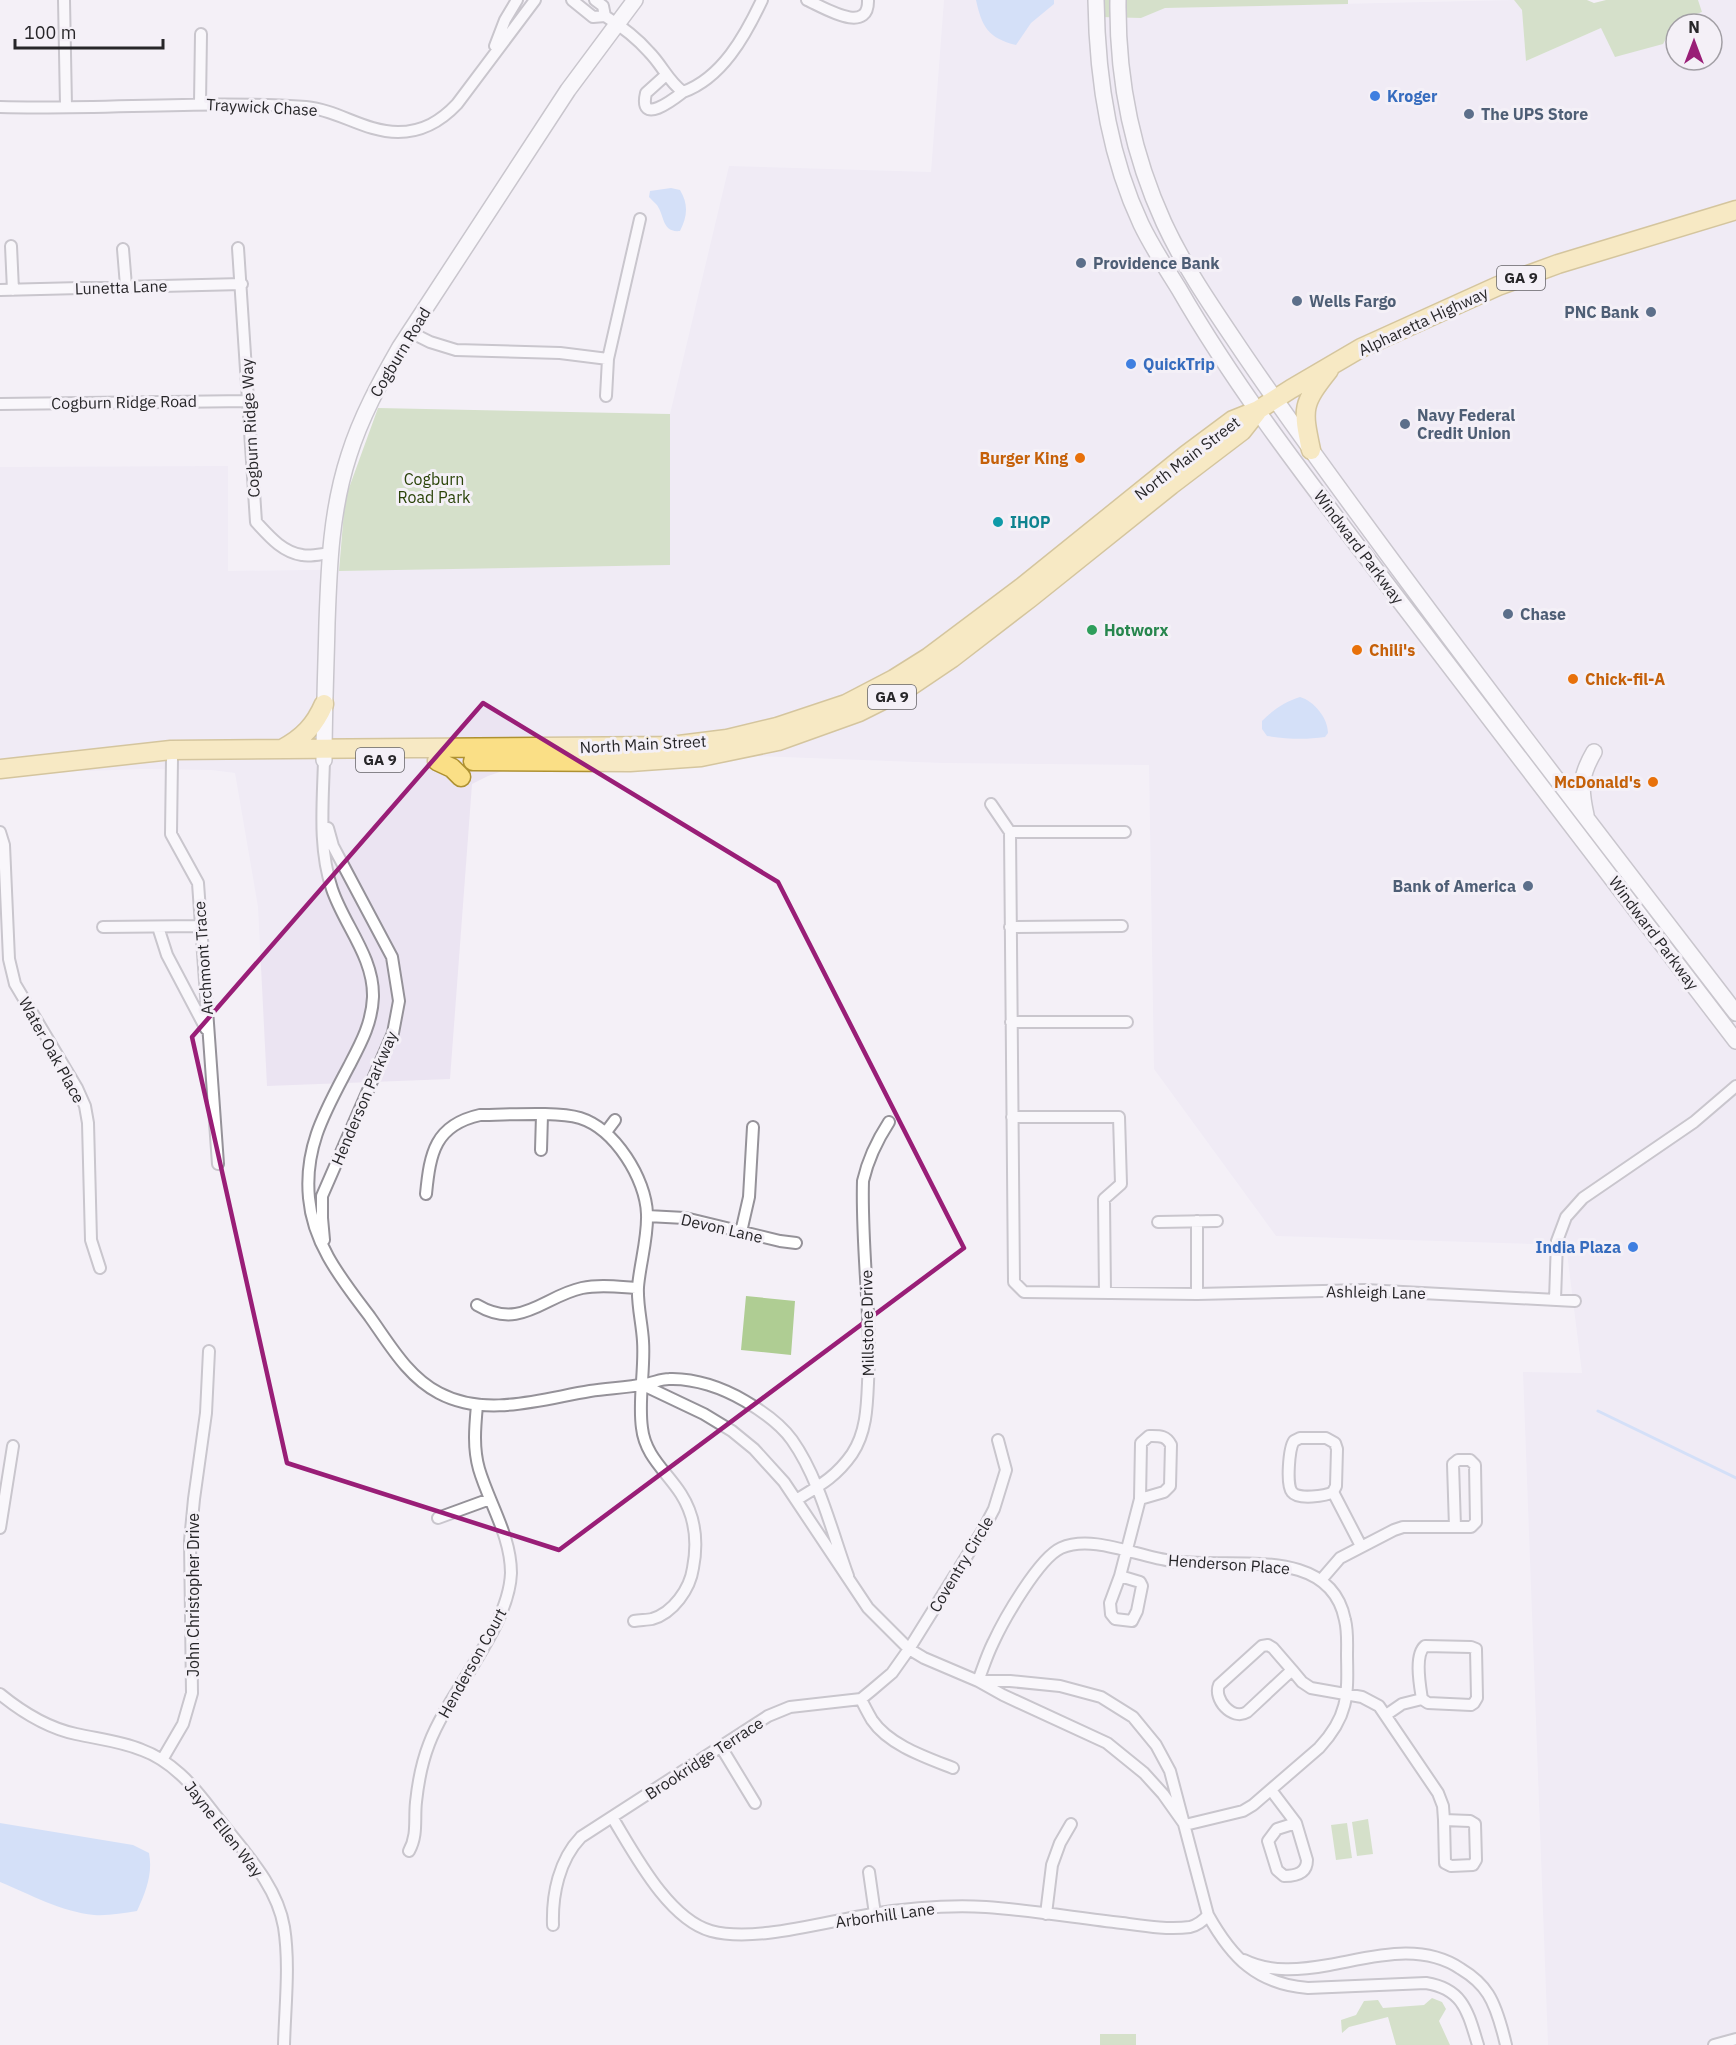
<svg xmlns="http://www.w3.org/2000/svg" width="1736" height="2045" font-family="'IBM Plex Sans',sans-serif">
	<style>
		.built { fill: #ebe4f2; fill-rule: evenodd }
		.green { fill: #afcd93 }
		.water { fill: #aeccf8 }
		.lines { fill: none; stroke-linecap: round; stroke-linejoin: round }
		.stream { stroke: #aeccf8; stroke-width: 3 }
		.street-casing { stroke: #959299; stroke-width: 14 }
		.secondary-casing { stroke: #959299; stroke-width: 18 }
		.primary-casing { stroke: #ae9131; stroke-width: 21 }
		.street { stroke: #fff; stroke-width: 10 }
		.secondary { stroke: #fff; stroke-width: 15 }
		.primary { stroke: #fadf86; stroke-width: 18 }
		.marked { fill: none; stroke: #991e77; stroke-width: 4.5; stroke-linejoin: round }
		.shop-dot { fill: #3f7fe0; stroke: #f4f0f7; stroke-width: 2 }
		.service-dot { fill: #5c6f8a; stroke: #f4f0f7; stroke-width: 2 }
		.food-dot { fill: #e8710a; stroke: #f4f0f7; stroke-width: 2 }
		.culture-dot { fill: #0f9aa8; stroke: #f4f0f7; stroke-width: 2 }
		.leisure-dot { fill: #2e9e5b; stroke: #f4f0f7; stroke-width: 2 }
		.labels { text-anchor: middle; stroke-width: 6; stroke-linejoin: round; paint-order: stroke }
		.shield { fill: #f4f0f7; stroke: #646367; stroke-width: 1.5 }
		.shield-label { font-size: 15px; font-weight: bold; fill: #272629 }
		.shop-label { font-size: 16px; font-weight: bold; fill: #366cbe; stroke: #f4f0f7; text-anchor: start }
		.street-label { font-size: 16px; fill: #272629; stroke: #f4f0f7 }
		.service-label { font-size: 16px; font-weight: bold; fill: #4e5e75; stroke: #f4f0f7; text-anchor: start }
		.food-label { font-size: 16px; font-weight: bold; fill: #c56008; stroke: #f4f0f7; text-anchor: end }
		.park-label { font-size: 16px; fill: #2b4409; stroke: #f4f0f7 }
		.culture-label { font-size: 16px; font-weight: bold; fill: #0d838f; stroke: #f4f0f7; text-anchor: start }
		.leisure-label { font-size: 16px; font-weight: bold; fill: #27864d; stroke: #f4f0f7; text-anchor: start }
	</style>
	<rect width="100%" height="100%" fill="#f4f0f7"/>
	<!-- built -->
	<path class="built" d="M944 0H1100V17L1141 18 1164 8 1514 0 1522 10 1526 61 1601 28 1675 22 1702 12 1698 0H1736V2045H1548L1523 1372 1582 1373 1566 1245 1276 1236 1154 1069 1149 765 943 763 671 753 544 757 488 776 472 784 450 1079 267 1086 258 907 235 773 211 770 143 769 87 771 52 768 0 779V467L228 466V571L670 565V414L729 166 931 172ZM1676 24H1712V60H1676Z"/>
	<!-- green -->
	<path class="green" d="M1100 0H1348V4L1165 8 1141 18 1099 17Z
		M1514 0H1587L1594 3 1606 0H1698L1702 12 1675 22 1663 44 1615 57 1601 28 1526 61 1522 10Z
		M378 408 670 414V565L339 571 345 499Z
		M1398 587 1417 604 1461 665 1446 652Z
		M746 1296 795 1301 791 1355 741 1350Z
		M1368 1819 1373 1854 1357 1856 1352 1822Z
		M1347 1823 1352 1858 1336 1860 1331 1825Z
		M1432 1998 1442 2002 1446 2009 1439 2021 1450 2045H1396L1388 2017 1349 2027 1342 2033 1341 2020 1356 2015 1364 2001 1378 2000 1383 2008 1424 2005Z
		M1100 2034H1136V2045H1100Z"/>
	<!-- water -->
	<path class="water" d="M976 0H1054V4L1031 23 1016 45C988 38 982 27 976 0Z
		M671 188 680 190C689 205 687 217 680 231 661 233 665 214 656 204 653 201 651 199 649 197L650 191Z
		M1300 697C1314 701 1328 718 1328 733L1325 737C1305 740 1287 739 1267 736L1262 729V721C1273 710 1284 702 1300 697Z
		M0 1823 133 1845 149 1853C153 1873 146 1892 137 1911 123 1913 108 1916 94 1915 62 1912 29 1894 0 1882Z"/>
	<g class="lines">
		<!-- stream -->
		<path class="stream" d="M1598 1411 1736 1478"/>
		<!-- street casing -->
		<g class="street-casing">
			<path id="street" d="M64 0 66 106
				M572 0 593 17 605 16
				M595 0 603 6 605 16C621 26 636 37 649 52 662 65 668 81 683 92 722 78 745 36 762 0
				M807 0C823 7 869 36 868 0
				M495 46 505 20 517 0
				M666 75 646 93C638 127 674 99 683 92
				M200 103 201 34
				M0 107C102 110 204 100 306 107 338 110 365 132 398 132 423 132 441 121 457 104L535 0
				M11 246 13 290
				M238 248 256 522C269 536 282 552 302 555 310 557 321 554 330 553
				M123 249 126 286
				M0 290 242 284
				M410 332 430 342 456 350 560 353 608 359 640 219
				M606 396 608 359
				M0 404 249 401
				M172 759 171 834 198 883 218 1164
				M324 760C323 802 318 848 332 889 344 925 374 957 373 997 372 1023 361 1043 349 1066 326 1110 304 1146 309 1198 313 1245 343 1281 370 1317 390 1345 408 1377 439 1393 486 1418 541 1399 590 1391 608 1388 627 1388 645 1384 653 1383 661 1379 669 1379 695 1378 723 1388 745 1401 762 1411 780 1423 792 1440 819 1478 832 1532 848 1576
				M991 804 1010 832 1014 1282 1024 1292 1197 1294 1365 1290 1575 1301
				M0 832 4 845 9 959 15 984 77 1088 85 1106 88 1123 91 1240 100 1268
				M1010 832H1125
				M103 927 201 926
				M158 927 167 955 206 1029
				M1010 927 1122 926
				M1011 1022H1127
				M1012 1117H1119L1121 1184 1104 1199 1105 1293
				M606 1132 615 1120
				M541 1150 542 1115
				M426 1194C430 1153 435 1125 480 1115 507 1115 557 1111 580 1118 615 1129 646 1179 647 1214 648 1238 640 1263 638 1287 637 1305 642 1323 643 1341 645 1370 638 1400 642 1428 645 1456 667 1472 681 1494 695 1516 698 1542 693 1568 690 1589 673 1613 652 1619 647 1620 640 1620 634 1621
				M647 1216 685 1218 780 1241 796 1243
				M1158 1222 1217 1221
				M741 1232 749 1197 753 1127
				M324 1240 322 1218V1196L393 1033 399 1001 392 957 333 846 328 828
				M1197 1294V1221
				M1555 1300 1557 1241 1566 1217 1583 1198 1694 1122 1736 1086
				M477 1305C521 1331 544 1296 582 1288 600 1284 620 1287 638 1288
				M643 1385 704 1414 732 1431 754 1449 784 1482 868 1608 909 1649 924 1658 978 1681 1003 1695 1107 1743 1144 1773 1163 1794 1185 1825
				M1149 1436C1159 1436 1166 1435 1171 1445L1170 1486 1164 1492 1140 1499 1141 1443Z
				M1300 1438H1326L1335 1443 1337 1449 1336 1486 1333 1492C1326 1496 1298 1500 1292 1492 1286 1485 1289 1448 1294 1441Z
				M1458 1460H1470L1475 1465 1476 1522 1471 1527H1455L1453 1464Z
				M1333 1492 1361 1546
				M796 1500C819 1486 836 1477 852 1454 866 1433 867 1408 868 1383 872 1316 861 1249 863 1181 868 1159 876 1142 889 1122
				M438 1518 490 1499
				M0 1528 13 1446
				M1120 1576 1140 1582 1142 1586 1137 1611 1132 1621 1115 1619 1111 1614 1110 1603 1120 1576 1140 1499
				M1321 1580 1340 1558 1394 1530 1403 1527H1455
				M1268 1645 1273 1648 1292 1670 1247 1712C1232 1721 1213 1699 1219 1685L1262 1646Z
				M1425 1646 1471 1647 1476 1649 1477 1698 1474 1703 1471 1705 1428 1703 1422 1699C1420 1686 1414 1655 1425 1646Z
				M1292 1670 1302 1682 1311 1688 1362 1697 1379 1706 1438 1793 1443 1806 1444 1820
				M978 1681C983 1668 987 1655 993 1643 1004 1619 1039 1558 1061 1548 1093 1534 1138 1557 1172 1561 1227 1570 1330 1543 1345 1620 1348 1632 1347 1644 1347 1656 1348 1696 1348 1717 1319 1748L1253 1805 1243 1811 1185 1825
				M981 1681H1010L1060 1686 1101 1697 1133 1717 1156 1745 1170 1771 1208 1915C1232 1958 1257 1984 1308 1988L1426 1983C1464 1989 1468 2013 1478 2045
				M0 1694C22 1712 48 1728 76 1734 98 1739 120 1741 142 1750 156 1755 169 1764 180 1774 196 1788 208 1806 221 1822 246 1854 277 1886 284 1927 290 1965 285 2006 284 2045
				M861 1699C864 1706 868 1713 872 1720 889 1745 925 1757 953 1768
				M1386 1715 1402 1704 1422 1699
				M721 1747 755 1803
				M162 1760 183 1724 192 1693 190 1541 194 1499 206 1413 209 1351
				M1271 1790 1296 1823
				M612 1817C634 1853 668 1919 711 1931 755 1943 827 1921 873 1914 910 1908 949 1905 986 1907 1031 1910 1077 1918 1122 1923 1144 1926 1168 1930 1190 1927 1198 1925 1203 1921 1208 1915
				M1444 1820 1470 1821 1475 1824 1476 1860 1473 1865 1451 1866 1445 1863Z
				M1296 1823 1307 1860C1307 1873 1296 1876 1284 1876L1277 1870 1268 1841 1277 1829Z
				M409 1851C418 1835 414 1819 416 1802 418 1783 422 1762 429 1744 449 1691 509 1628 511 1573 511 1536 489 1503 479 1469 473 1448 475 1427 477 1405
				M869 1872 875 1914
				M1046 1914 1052 1865 1060 1843 1071 1824
				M553 1925C552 1894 559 1860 581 1837L768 1716 790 1707 861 1699 872 1690 892 1673 909 1649 983 1530 994 1509 1006 1470 998 1440
				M1244 1960C1270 1973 1301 1970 1329 1965 1373 1957 1421 1942 1461 1969 1471 1975 1481 1983 1488 1994 1497 2008 1502 2028 1506 2045
				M1714 2045 1736 2039"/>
		</g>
		<!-- secondary casing -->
		<g class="secondary-casing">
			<path id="secondary" d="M1096 0C1097 77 1108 154 1141 224 1152 247 1166 268 1179 289 1236 388 1307 479 1376 570 1496 727 1616 884 1736 1041
				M1118 0C1117 77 1132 153 1164 223 1183 264 1208 301 1233 338 1271 395 1311 450 1352 506 1477 677 1607 845 1736 1013
				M324 760C324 714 326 668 327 623 329 565 331 510 349 455 361 417 380 382 400 347L568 90 635 0
				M1586 815C1580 788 1580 776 1594 752"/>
		</g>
		<!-- primary casing -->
		<g class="primary-casing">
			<path id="primary" d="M1311 450C1302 408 1302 404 1329 370
				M282 749C303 738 315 725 324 704
				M437 761 452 768 461 777
				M473 761 630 762 701 757 778 741 859 712 909 687 952 658 1030 598 1171 485 1242 431 1257 412
				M0 769 171 750 671 746 727 739 777 727 846 704 894 679 929 657 1021 588 1186 455 1233 420 1258 410 1291 389 1361 348 1498 286 1558 264 1736 210"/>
		</g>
		<!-- street -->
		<use href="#street" class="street"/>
		<!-- secondary -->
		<use href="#secondary" class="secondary"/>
		<!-- primary -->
		<use href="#primary" class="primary"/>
	</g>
	<!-- marked area -->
	<path d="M0 0H1736V2045H0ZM483 703 778 882 964 1248 559 1550 287 1463 192 1037Z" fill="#f4f0f7" fill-opacity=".55" fill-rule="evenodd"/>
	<path class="marked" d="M483 703 778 882 964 1248 559 1550 287 1463 192 1037Z"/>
	<!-- markers -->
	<g class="shop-dot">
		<circle cx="1375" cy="96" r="6"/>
		<circle cx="1131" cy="364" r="6"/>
		<circle cx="1633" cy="1247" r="6"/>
	</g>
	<g class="service-dot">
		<circle cx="1469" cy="114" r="6"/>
		<circle cx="1081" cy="263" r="6"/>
		<circle cx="1297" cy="301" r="6"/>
		<circle cx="1651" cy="312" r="6"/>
		<circle cx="1405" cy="424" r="6"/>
		<circle cx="1508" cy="614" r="6"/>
		<circle cx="1528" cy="886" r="6"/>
	</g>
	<g class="food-dot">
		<circle cx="1080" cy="458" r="6"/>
		<circle cx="1357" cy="650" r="6"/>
		<circle cx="1573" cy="679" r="6"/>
		<circle cx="1653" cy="782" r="6"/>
	</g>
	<circle class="culture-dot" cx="998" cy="522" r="6"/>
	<circle class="leisure-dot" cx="1092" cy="630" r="6"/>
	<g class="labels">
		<!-- shield labels -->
		<g class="shield">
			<rect x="1497" y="266" width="48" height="24" rx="4.5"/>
			<rect x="868" y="685" width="48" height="24" rx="4.5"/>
			<rect x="356" y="748" width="48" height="24" rx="4.5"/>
		</g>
		<g class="shield-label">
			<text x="1521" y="283">GA 9</text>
			<text x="892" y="702">GA 9</text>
			<text x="380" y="765">GA 9</text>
		</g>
		<!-- shop labels -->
		<g class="shop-label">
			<text x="1387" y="102">Kroger</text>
			<text x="1143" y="370">QuickTrip</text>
			<text x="1621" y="1253" text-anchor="end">India Plaza</text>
		</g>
		<!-- street labels -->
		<g class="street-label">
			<text transform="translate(262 107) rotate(3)" y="6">Traywick Chase</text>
			<text transform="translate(121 287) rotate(-2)" y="6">Lunetta Lane</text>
			<text transform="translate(1423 321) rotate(-25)" y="6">Alpharetta Highway</text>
			<text transform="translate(400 352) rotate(-59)" y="6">Cogburn Road</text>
			<text transform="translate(124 402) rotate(-1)" y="6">Cogburn Ridge Road</text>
			<text transform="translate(250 428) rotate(-93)" y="6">Cogburn Ridge Way</text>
			<text transform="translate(1187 458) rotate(-37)" y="6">North Main Street</text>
			<text transform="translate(1359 547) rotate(53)" y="6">Windward Parkway</text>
			<text transform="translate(643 744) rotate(-3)" y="6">North Main Street</text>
			<text transform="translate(1654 933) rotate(53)" y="6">Windward Parkway</text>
			<text transform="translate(203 958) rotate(-94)" y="6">Archmont Trace</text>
			<text transform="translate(52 1050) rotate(61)" y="6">Water Oak Place</text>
			<text transform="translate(364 1098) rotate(-67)" y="6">Henderson Parkway</text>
			<text transform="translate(722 1228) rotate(13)" y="6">Devon Lane</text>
			<text transform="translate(1376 1292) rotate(1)" y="6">Ashleigh Lane</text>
			<text transform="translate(867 1323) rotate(-91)" y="6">Millstone Drive</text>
			<text transform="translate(961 1564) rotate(-59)" y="6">Coventry Circle</text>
			<text transform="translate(1229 1564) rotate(4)" y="6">Henderson Place</text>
			<text transform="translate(193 1595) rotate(-90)" y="6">John Christopher Drive</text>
			<text transform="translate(472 1663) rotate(-61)" y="6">Henderson Court</text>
			<text transform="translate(704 1758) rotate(-33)" y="6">Brookridge Terrace</text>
			<text transform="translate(224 1829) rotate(52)" y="6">Jayne Ellen Way</text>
			<text transform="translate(885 1915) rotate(-8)" y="6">Arborhill Lane</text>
		</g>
		<!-- service labels -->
		<g class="service-label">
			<text x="1481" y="120">The UPS Store</text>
			<text x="1093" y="269">Providence Bank</text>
			<text x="1309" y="307">Wells Fargo</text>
			<text x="1639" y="318" text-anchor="end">PNC Bank</text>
			<text x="1417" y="421">Navy Federal<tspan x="1417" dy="18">Credit Union</tspan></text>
			<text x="1520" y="620">Chase</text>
			<text x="1516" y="892" text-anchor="end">Bank of America</text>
		</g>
		<!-- food labels -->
		<g class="food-label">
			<text x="1068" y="464">Burger King</text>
			<text x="1369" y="656" text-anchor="start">Chili's</text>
			<text x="1585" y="685" text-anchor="start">Chick-fil-A</text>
			<text x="1641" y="788">McDonald's</text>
		</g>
		<!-- park labels -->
		<g class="park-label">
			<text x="434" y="485">Cogburn<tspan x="434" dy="18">Road Park</tspan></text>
		</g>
		<!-- culture labels -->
		<g class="culture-label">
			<text x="1010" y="528">IHOP</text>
		</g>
		<!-- leisure labels -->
		<g class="leisure-label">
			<text x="1104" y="636">Hotworx</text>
		</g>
	</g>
	<!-- north arrow -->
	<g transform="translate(1694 42)"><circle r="28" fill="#f4f0f7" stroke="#a29fa5" stroke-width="1.5"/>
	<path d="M0-4.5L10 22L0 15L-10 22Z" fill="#991e77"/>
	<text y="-9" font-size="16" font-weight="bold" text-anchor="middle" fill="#272629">N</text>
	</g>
	<!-- scale -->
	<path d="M15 39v9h148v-9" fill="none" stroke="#272629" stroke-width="3"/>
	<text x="24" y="39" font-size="18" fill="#272629" stroke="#f4f0f7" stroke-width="4.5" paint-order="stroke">100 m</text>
</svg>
